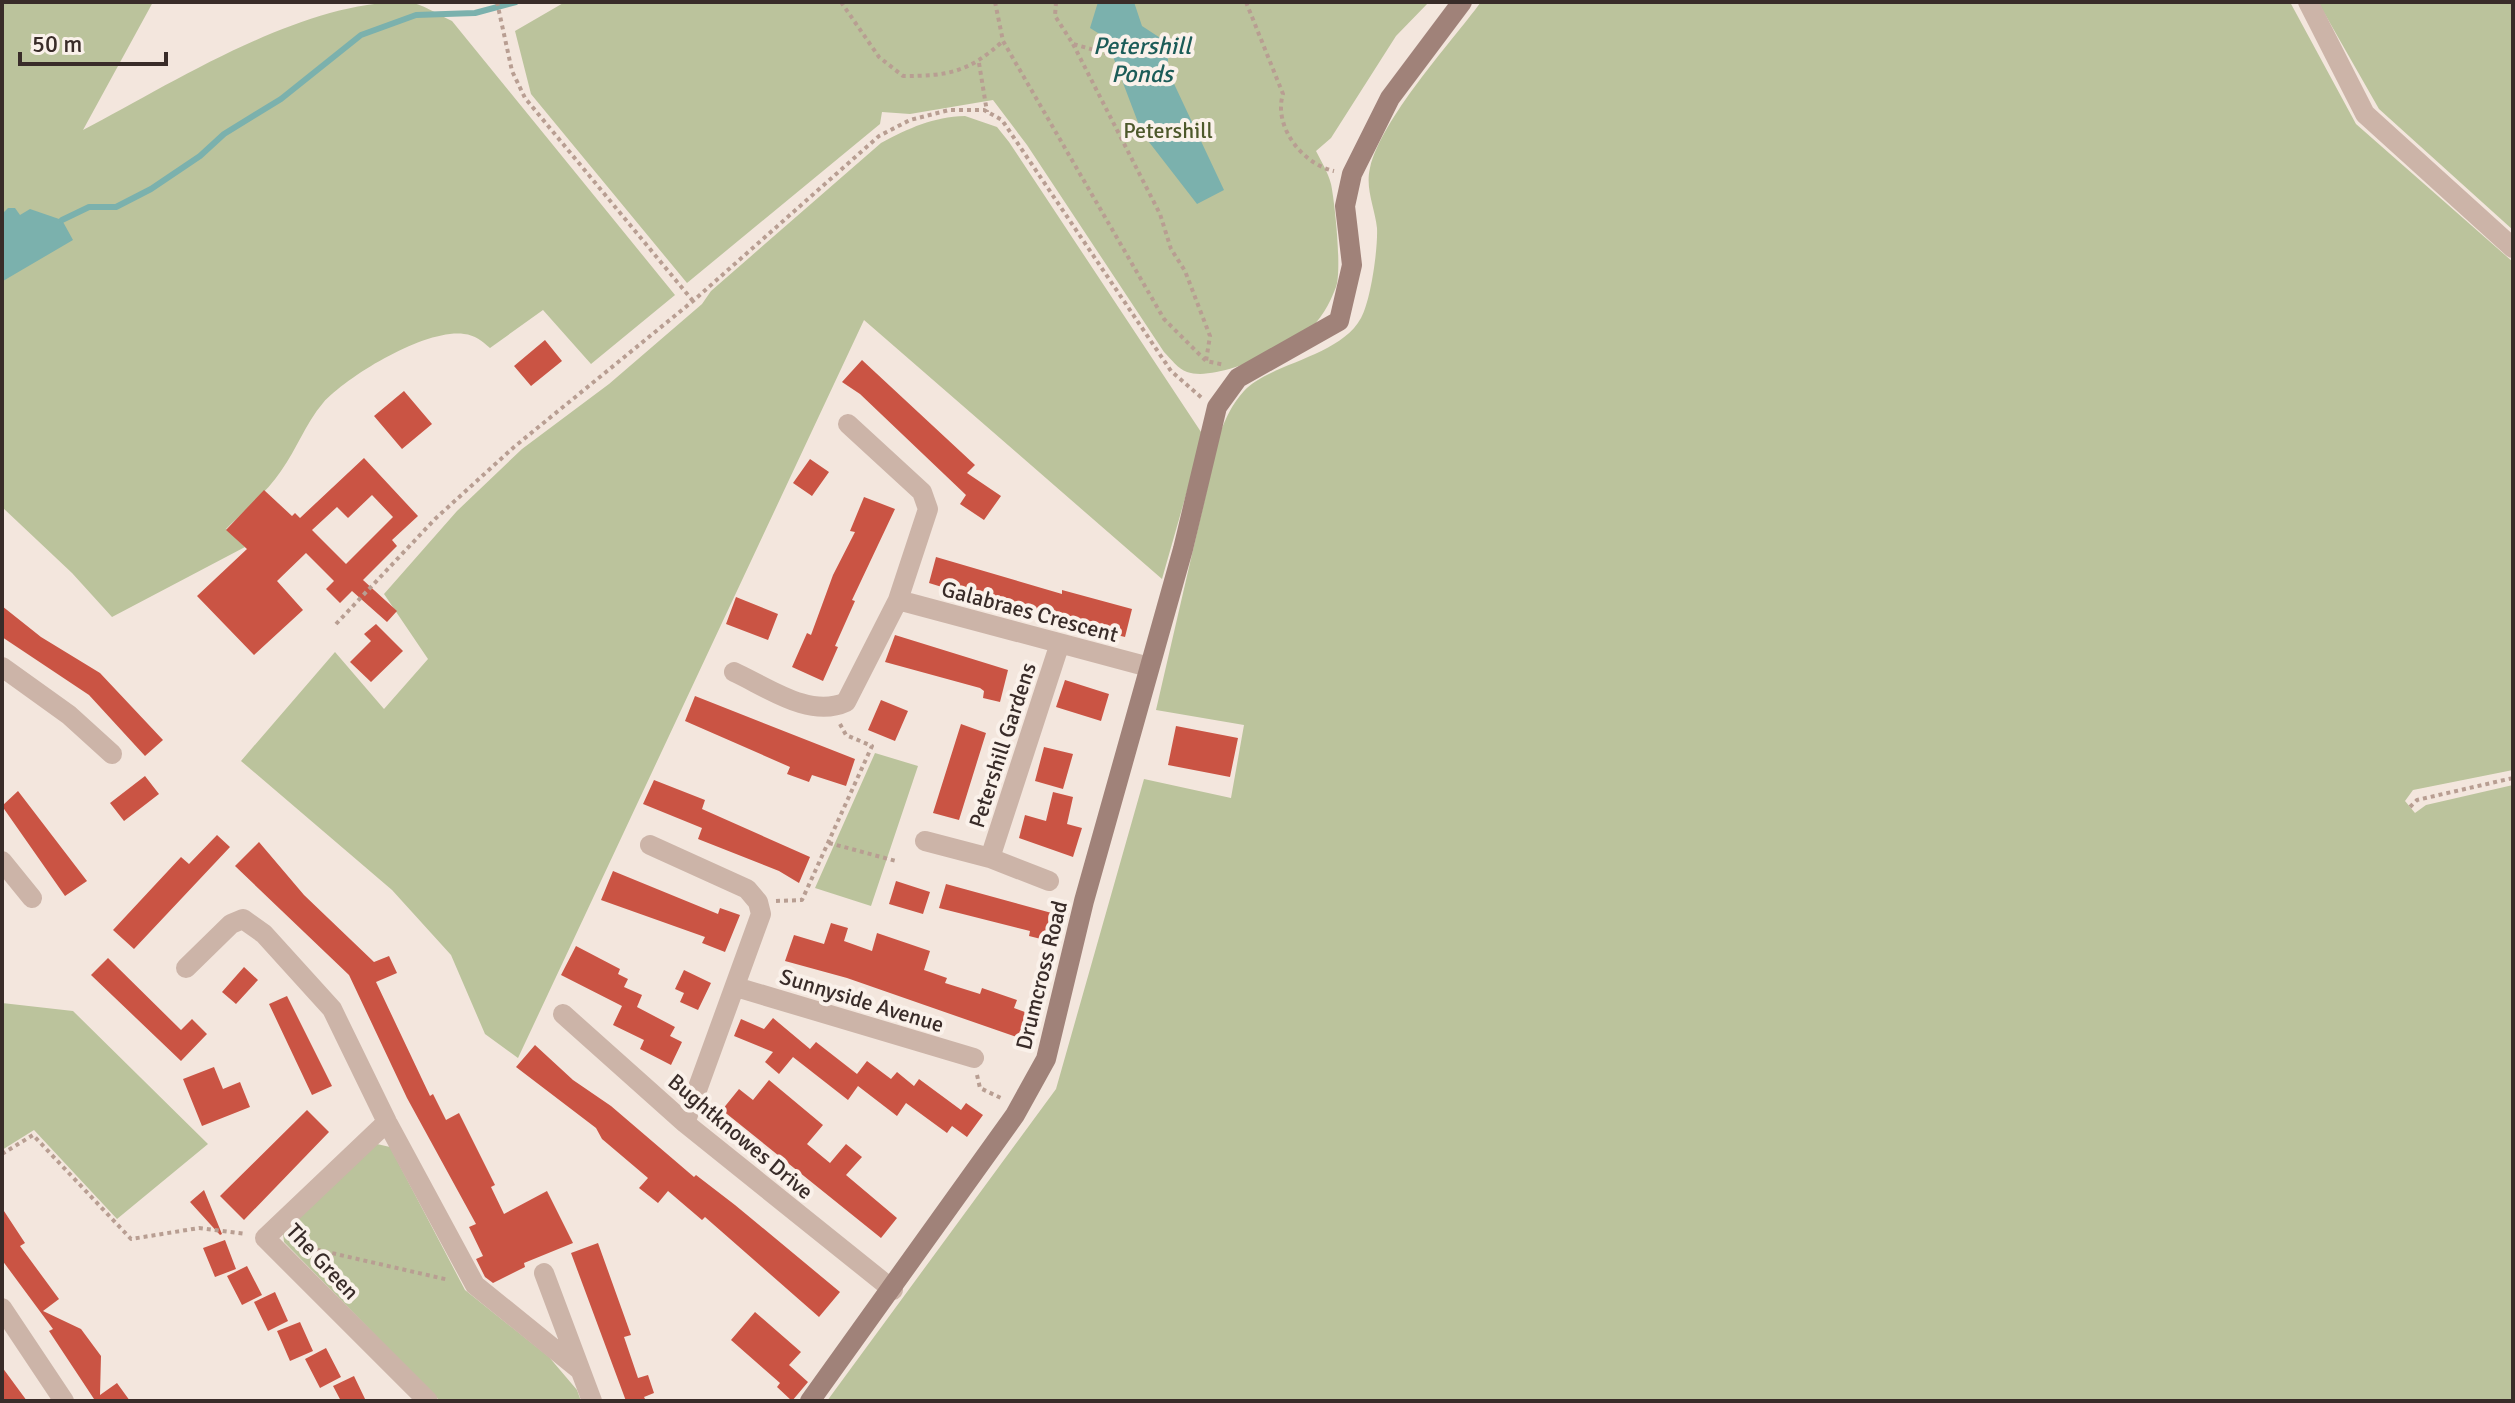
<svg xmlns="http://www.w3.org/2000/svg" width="2515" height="1403" font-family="Signika,sans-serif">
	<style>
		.green { fill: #bbc39c }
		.water { fill: #7bb1ad }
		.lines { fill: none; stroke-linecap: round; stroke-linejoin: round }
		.stream { stroke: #7bb1ad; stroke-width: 6 }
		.building { fill: #ca5444; fill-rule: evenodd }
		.path { stroke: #b89e92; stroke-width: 4; stroke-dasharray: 4 4; stroke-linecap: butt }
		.street { stroke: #ccb4a8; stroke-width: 20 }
		.secondary { stroke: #a08279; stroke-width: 20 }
		.labels { text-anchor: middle; stroke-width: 8; stroke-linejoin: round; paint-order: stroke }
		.park-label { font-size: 22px; fill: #4d582b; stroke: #faf1ea }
		.street-label { font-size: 22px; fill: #392c29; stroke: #faf1ea }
		.water-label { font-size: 24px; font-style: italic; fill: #1c5c58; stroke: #faf1ea }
	</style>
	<rect width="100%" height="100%" fill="#f3e6dd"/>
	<!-- green -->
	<path class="green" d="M2 2H153L83 130C175 82 302 0 407 2 421 3 439 15 452 21L675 295 591 364 543 310 490 348C482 341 475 335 464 334 425 329 349 375 323 403 305 424 297 449 281 471 267 492 244 511 226 529L245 547 112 617 72 573 2 507Z
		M565 2H1429L1396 36 1331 138 1316 151C1321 161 1328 172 1331 184 1335 203 1342 271 1336 287 1330 303 1320 322 1306 332 1282 350 1216 382 1187 372 1178 369 1171 359 1164 352L1027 145 993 100 910 114 882 112 880 124 687 283 531 94 515 31Z
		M1481 2H2290L2356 124 2513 262V770L2413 790 2405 801 2415 813 2426 805 2513 785V1401H827L1056 1089 1144 779 1231 798 1244 725 1156 710 1220 433C1226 418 1232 404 1244 391 1270 363 1340 357 1361 318 1371 300 1378 248 1377 228 1375 208 1365 189 1370 168 1382 118 1449 45 1481 2Z
		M2318 2H2513V230L2379 109Z
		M965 116 997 127 1009 142 1203 435 1162 579 864 320 518 1058 485 1034 451 955 392 890 241 761 335 652 384 709 428 659 384 594 457 511 522 449 609 384 702 304 711 291 881 143C909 128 933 117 965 116Z
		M875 753 918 766 871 906 815 888Z
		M2 1003 73 1011 208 1144 117 1219 34 1130 2 1150Z
		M377 1144 390 1147 465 1290 549 1357 577 1390 581 1401H440L284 1242 283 1233Z"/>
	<!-- water -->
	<path class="water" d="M1098 2H1134L1142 26 1168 43V71L1224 190 1197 204 1142 133 1106 38 1090 28Z
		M8 208H15L20 215 30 209 62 220 73 240 3 281 2 214Z"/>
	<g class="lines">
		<!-- stream -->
		<path class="stream" d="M62 220 89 207H116L151 189 200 156 224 134 281 99 361 35 416 15 475 13 516 2"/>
	</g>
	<!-- building -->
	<path class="building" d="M545 340 562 361 531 386 514 366Z
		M862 360 975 465 967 473 1001 496 984 520 960 504 966 495 860 394 842 382Z
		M404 391 432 424 402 449 374 416Z
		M364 458 418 516 392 540 397 546 363 580 397 611 387 622 352 591 340 603 326 589 334 581 306 553 277 581 303 610 254 655 197 596 247 549 226 530 264 490 292 516 295 513 300 518ZM372 495 393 517 346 564 312 530 337 507 348 518Z
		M810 459 829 472 812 496 793 483Z
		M864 497 895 509 852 600 855 601 835 646 838 647 823 681 792 667 807 633 811 635 833 575 855 532 850 531Z
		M936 557 1062 594V590L1132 609 1125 637 1101 631 1102 625 1044 611 1043 615 998 601 997 604 929 583Z
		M736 597 778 614 768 640 726 624Z
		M2 606 41 637 100 673 163 740 145 756 89 695 2 637Z
		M376 624 403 651 371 682 350 662 371 641 364 634Z
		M895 635 1008 670 1000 702 983 698 984 691 980 688 885 662Z
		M1065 680 1109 694 1101 721 1056 707Z
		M695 696 855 759 846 786 812 775 809 782 787 774 790 767 685 721Z
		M881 700 908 711 895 741 868 730Z
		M961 724 986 733 959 820 933 813Z
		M1176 726 1238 738 1230 777 1168 765Z
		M1044 747 1073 754 1063 789 1035 781Z
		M145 776 159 794 124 821 110 803Z
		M654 780 705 800 702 809 810 857 799 883 779 871 698 839 702 828 643 804Z
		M18 791 87 881 65 896 2 806Z
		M1053 792 1073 797 1067 824 1082 828 1073 857 1019 838 1025 815 1046 821Z
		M217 835 230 847 134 949 113 930 181 857 189 864Z
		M259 842 304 895 374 962 389 956 397 973 376 982 430 1096 433 1094 446 1120 459 1113 495 1185 491 1187 504 1214 547 1191 573 1243 524 1263 525 1267 493 1283 485 1277 476 1259 483 1256 469 1227 476 1224 407 1098 349 975 235 866Z
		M613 871 718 914 720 908 740 915 725 952 702 943 705 937 601 900Z
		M896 881 930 892 923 914 889 904Z
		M946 884 1059 915 1053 942 1029 936 1030 931 939 908Z
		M831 923 848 928 844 941 872 951 877 933 930 951 924 970 947 978 945 983 980 994 982 988 1017 1000 1014 1008 1033 1015 1025 1040 847 978 785 961 794 935 824 944Z
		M576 946 620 969 618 974 628 979 624 987 642 995 637 1007 675 1027 670 1036 682 1042 671 1065 640 1049 644 1040 613 1025 622 1006 561 975Z
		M108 958 181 1030 192 1019 207 1034 181 1061 91 975Z
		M244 967 258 980 236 1004 222 992Z
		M684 970 711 983 698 1010 680 1002 684 993 675 989Z
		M287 996 332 1086 312 1095 269 1004Z
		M773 1018 810 1049 816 1042 857 1074 867 1061 891 1079 897 1072 914 1086 919 1079 961 1110 966 1103 983 1115 967 1137 952 1126 947 1133 906 1103 897 1116 858 1086 848 1100 793 1057 779 1074 765 1062 773 1052 734 1036 741 1019 764 1029Z
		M535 1045 573 1080 611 1106 694 1177 696 1175 735 1205 840 1292 819 1317 705 1217 702 1220 668 1191 658 1203 639 1188 648 1178 602 1139 596 1128 516 1067Z
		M214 1067 223 1089 240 1082 250 1107 202 1126 183 1079Z
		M769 1080 823 1125 807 1144 830 1163 846 1144 862 1157 846 1175 897 1218 881 1238 722 1110 739 1089 753 1100Z
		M307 1110 329 1132 244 1220 220 1196Z
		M204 1190 222 1234 220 1235 190 1202Z
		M2 1208 25 1243 20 1246 59 1299 43 1311 81 1329 101 1356 100 1395 117 1383 130 1401H91L94 1399 49 1331 53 1329 2 1260Z
		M225 1240 236 1269 215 1277 203 1248Z
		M598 1243 631 1335 624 1337 638 1378 648 1375 654 1393 644 1397 646 1401H626L571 1253Z
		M247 1266 262 1295 242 1305 227 1276Z
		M275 1292 288 1321 268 1331 254 1302Z
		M755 1312 801 1352 789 1365 808 1382 792 1401 777 1387 780 1383 731 1340Z
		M300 1322 313 1351 290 1361 277 1331Z
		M326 1348 341 1377 320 1388 305 1359Z
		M2 1367 27 1401H2Z
		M354 1376 366 1401H341L333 1386Z"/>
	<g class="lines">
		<!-- path -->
		<path class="path" d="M497 2 512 71 525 98 693 301
			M841 2 879 57 903 76C949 76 969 72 1003 41
			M995 2 1003 41 1164 319 1206 361 1225 365
			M1056 2 1055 16 1073 44 1112 55
			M1246 2 1283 94C1273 126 1302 164 1334 171
			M1073 44 1160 214 1171 249 1185 271 1210 336 1206 361
			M979 63 987 112
			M336 624 435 519 514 447 693 301 879 136 910 120 949 110H984L1002 120 1171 371 1202 398
			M2410 807 2417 800 2513 778
			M829 843 896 861
			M776 901 802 900 872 746 846 735 840 724
			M977 1075 980 1088 1003 1099
			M2 1154 33 1135 131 1239 199 1228 246 1234
			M301 1246 449 1280"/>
		<!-- street -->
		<path class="street" d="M2308 2 2365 114 2513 248
			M898 600 1149 667
			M2 667 69 715 112 754
			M734 672C767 687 810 719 846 702L898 600 928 509 922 492 848 424
			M925 841 990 858 1049 881
			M650 845 747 889 758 902 761 914 685 1123
			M990 858 1059 646
			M2 861 32 898
			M186 968 231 924 243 919 264 934 332 1009 387 1122 475 1285 580 1370
			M736 987 974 1058
			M563 1014 685 1123 893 1290
			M387 1122 265 1238 428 1401
			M544 1273 592 1401
			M2 1308 64 1401"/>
		<!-- secondary -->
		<path class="secondary" d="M810 1401 1015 1115 1046 1059 1084 901 1183 549 1217 407 1238 378 1339 321 1352 265 1345 206 1352 174 1390 98 1462 2"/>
	</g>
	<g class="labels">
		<!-- park labels -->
		<g class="park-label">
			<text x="1168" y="138">Petershill</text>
		</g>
		<!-- street labels -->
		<g class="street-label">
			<text transform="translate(1030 611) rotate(15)" y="8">Galabraes Crescent</text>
			<text transform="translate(1002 745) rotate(-72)" y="8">Petershill Gardens</text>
			<text transform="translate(1041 975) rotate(-76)" y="8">Drumcross Road</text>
			<text transform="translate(862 1000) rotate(17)" y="8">Sunnyside Avenue</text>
			<text transform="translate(741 1136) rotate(40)" y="8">Bughtknowes Drive</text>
			<text transform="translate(323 1261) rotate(47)" y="8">The Green</text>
		</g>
		<!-- water labels -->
		<g class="water-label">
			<text x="1142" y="54">Petershill<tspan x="1142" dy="28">Ponds</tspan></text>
		</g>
	</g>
	<!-- border -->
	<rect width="2515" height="1403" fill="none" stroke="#392c29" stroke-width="8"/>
	<!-- scale -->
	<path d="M20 52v12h146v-12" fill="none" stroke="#392c29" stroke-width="4"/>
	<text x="32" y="52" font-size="24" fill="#392c29" stroke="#faf1ea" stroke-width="6" paint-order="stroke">50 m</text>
</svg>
